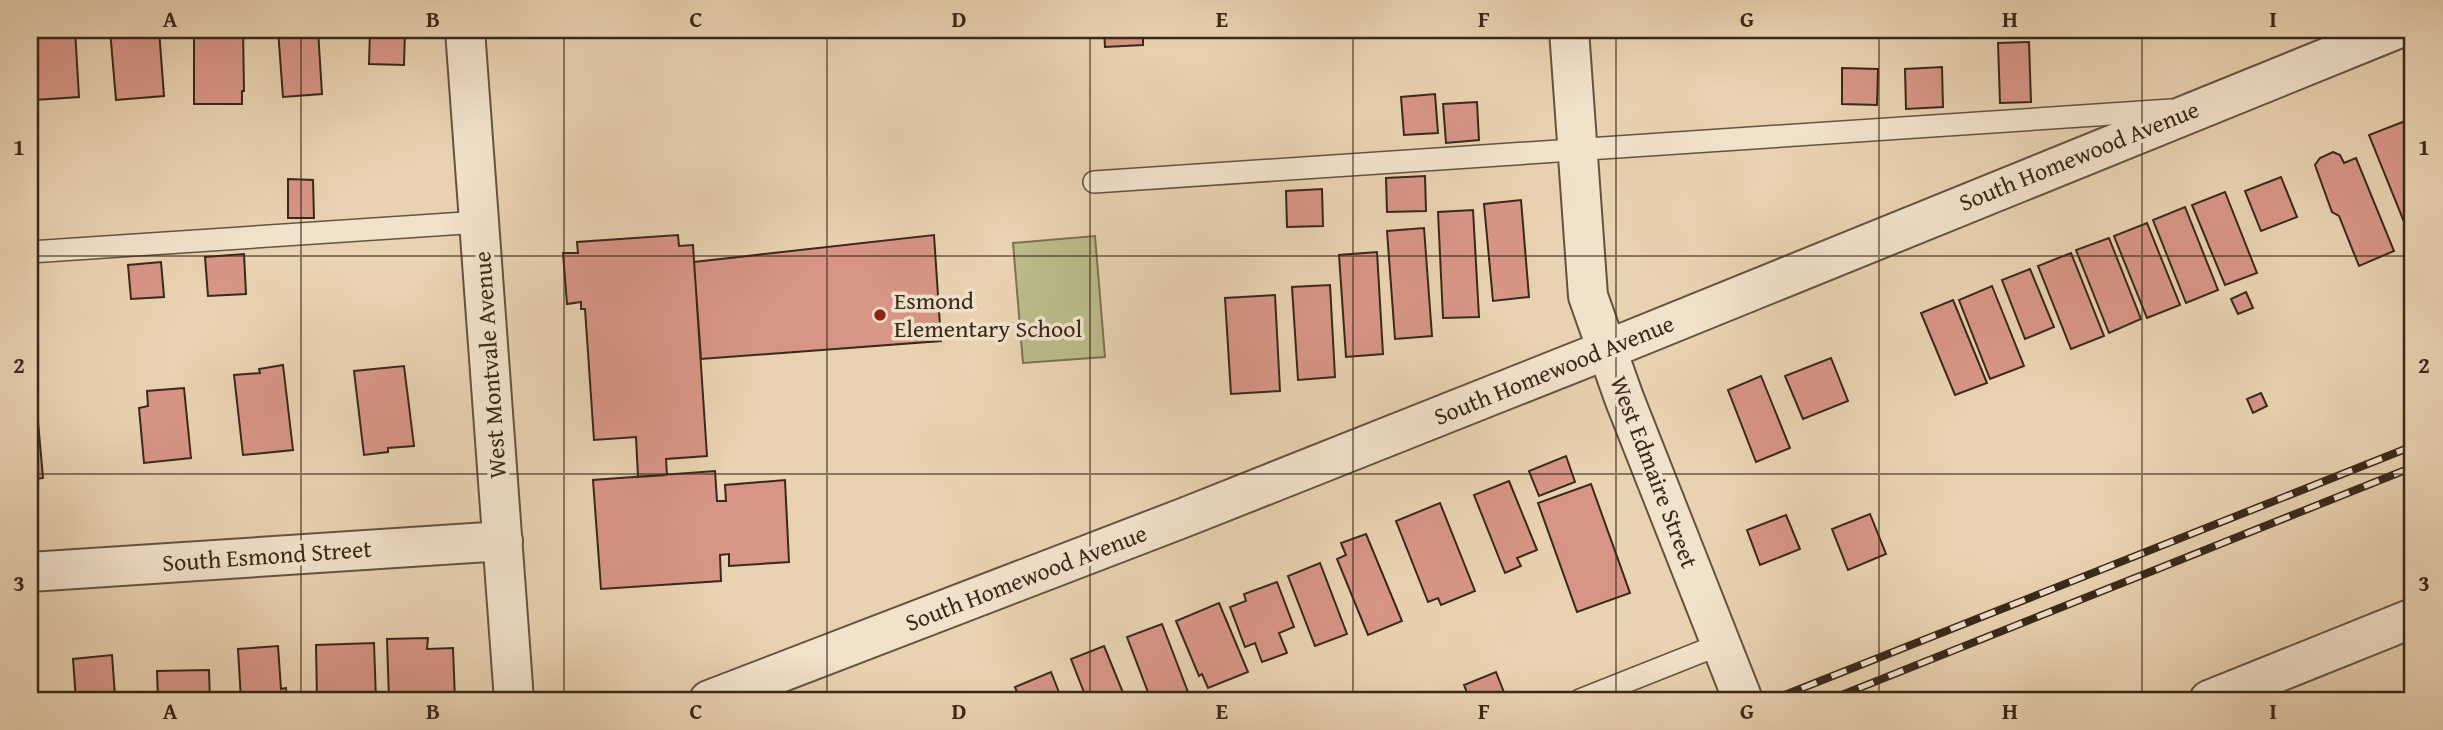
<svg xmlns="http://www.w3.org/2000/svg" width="2443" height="730" font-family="'Gentium Book Plus',serif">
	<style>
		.green { fill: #bbba88; stroke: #7a7251; stroke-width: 2 }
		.building { fill: #d89586; stroke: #38291a; stroke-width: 2 }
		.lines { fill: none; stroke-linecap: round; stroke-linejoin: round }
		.service-casing { stroke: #645340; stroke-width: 24 }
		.minor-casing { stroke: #645340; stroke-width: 42 }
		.service { stroke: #f1e2cc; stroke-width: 21 }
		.minor { stroke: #f1e2cc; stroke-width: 38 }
		.rail-casing { stroke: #38291a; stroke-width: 8 }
		.rail { stroke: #f1e2cc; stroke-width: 5; stroke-dasharray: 16; stroke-linecap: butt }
		.grid { fill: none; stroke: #38291a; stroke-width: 2; stroke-opacity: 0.55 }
		.poi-dot { fill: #8f2418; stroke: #f1e2cc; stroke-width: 2.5 }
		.labels { text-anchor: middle; stroke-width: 7; stroke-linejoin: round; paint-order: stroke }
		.street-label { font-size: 24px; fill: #38291a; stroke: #f1e2cc }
		.poi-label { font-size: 24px; fill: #38291a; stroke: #f1e2cc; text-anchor: start }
		.neatline { fill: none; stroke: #38291a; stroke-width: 2.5 }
		.grid-label { font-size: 23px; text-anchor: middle; font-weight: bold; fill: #38291a }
	</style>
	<rect width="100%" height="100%" fill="#e9d2b1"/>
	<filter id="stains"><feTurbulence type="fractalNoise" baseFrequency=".00286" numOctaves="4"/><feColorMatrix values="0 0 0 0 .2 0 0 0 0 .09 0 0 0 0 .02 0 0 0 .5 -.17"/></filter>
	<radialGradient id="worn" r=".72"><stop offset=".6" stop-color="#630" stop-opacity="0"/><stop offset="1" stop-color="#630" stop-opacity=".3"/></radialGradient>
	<!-- green -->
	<path class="green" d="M1095 236 1105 357 1023 363 1013 243Z"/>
	<!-- building -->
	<path class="building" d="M46 30H75L79 97 35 100 34 81H30V52H33L32 31Z
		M110 30H159L164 96 116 100Z
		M194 30H243L244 91H242V104H194Z
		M278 30H318L322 94 283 97Z
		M370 30H405L404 65 369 64Z
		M1104 30H1143V45L1105 47Z
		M2029 42 2031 102 2000 103 1998 43Z
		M1942 67 1943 107 1906 109 1905 69Z
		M1842 68 1878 69 1877 105 1842 104Z
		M1435 94 1438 133 1404 135 1401 97Z
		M1477 102 1479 140 1446 143 1443 104Z
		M2413 118V238L2411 239 2369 135Z
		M2333 152 2340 155 2344 163 2356 158 2394 251 2359 266 2339 216 2332 212 2315 165 2320 158Z
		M1425 176 1426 211 1387 212 1386 178Z
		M2281 177 2297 217 2261 231 2245 191Z
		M288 179 313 180 314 218H288Z
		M1322 189 1323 226 1287 227 1286 191Z
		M2225 192 2257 273 2225 285 2192 205Z
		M1521 200 1529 297 1493 301 1484 204Z
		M2185 207 2218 290 2186 303 2153 220Z
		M1473 210 1479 317 1443 318 1438 212Z
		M2147 223 2180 305 2147 318 2114 236Z
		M1424 228 1432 336 1395 339 1387 231Z
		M678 235 679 246 693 245 707 456 666 459 667 475 638 477 636 437 594 440 585 309H581V302L567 304 563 253H578L577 242Z
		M934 235 941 341 701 359 694 262Z
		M2109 238 2141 319 2109 333 2076 250Z
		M1377 252 1383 354 1346 357 1339 255Z
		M2071 253 2104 336 2071 349 2038 266Z
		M244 254 246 294 208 296 205 257Z
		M161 262 164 297 131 299 128 265Z
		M2030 269 2054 327 2025 339 2002 280Z
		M1330 285 1335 377 1298 380 1292 287Z
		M1992 286 2024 366 1990 379 1959 300Z
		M2246 292 2253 308 2238 314 2231 299Z
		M1275 295 1280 391 1231 394 1225 298Z
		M1953 300 1987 383 1955 395 1921 313Z
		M1831 358 1848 401 1803 419 1785 376Z
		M283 365 293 450 243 455 234 375 260 373 259 369Z
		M404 366 414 446 388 448V452L364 455 354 371Z
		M1761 376 1790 448 1756 462 1728 390Z
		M184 388 191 458 144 463 139 408 148 406 147 391Z
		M2261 393 2267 406 2253 413 2247 399Z
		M36 399 43 478 30 480V400Z
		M1566 456 1575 482 1539 496 1529 471Z
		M715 471 717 501H726L725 485 785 480 789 562 729 566V554L720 555 721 581 601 589 593 480Z
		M1509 481 1537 550 1517 558 1521 566 1505 573 1474 495Z
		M1591 484 1630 593 1577 612 1538 503Z
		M1440 503 1475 591 1441 605 1438 598 1428 602 1396 521Z
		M1870 514 1886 554 1848 570 1832 529Z
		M1786 515 1800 549 1760 565 1747 530Z
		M1366 534 1402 621 1368 635 1337 559 1346 555 1341 543Z
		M1320 563 1347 634 1315 646 1288 576Z
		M1277 582 1294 627 1279 633 1287 653 1262 662 1255 643 1245 647 1230 607 1246 601 1244 594Z
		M1219 603 1248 672 1208 688 1202 674 1199 676 1176 621Z
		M1162 624 1191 700H1151L1127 637Z
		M428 638 427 649 453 648 455 700H389L387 639Z
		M374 643 376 700H317L316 645Z
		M278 646 281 689 286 688 287 700H241L238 649Z
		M1104 646 1126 700H1087L1071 659Z
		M112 655 115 696 121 694V700H76L73 659Z
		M209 670 210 700H158L157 671Z
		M1051 672 1062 700H1020L1015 687Z
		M1496 672 1507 700H1470L1464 685Z
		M983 693 986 700H964Z"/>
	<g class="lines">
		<!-- service casing -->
		<g class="service-casing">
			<path id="service" d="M1094 182 2171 110
				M30 252 480 222
				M1580 700 1721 644"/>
		</g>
		<!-- minor casing -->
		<g class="minor-casing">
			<path id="minor" d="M465 30 514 700
				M1569 30 1588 296 1624 398 1743 700
				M30 572 503 541
				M709 700 1183 518 1606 350 2395 30
				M2209 700 2413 618"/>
		</g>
		<!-- service -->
		<use href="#service" class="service"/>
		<!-- minor -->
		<use href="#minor" class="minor"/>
		<!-- rail casing -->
		<g class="rail-casing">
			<path id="rail" d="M1772 700 2413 446
				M1829 700 2413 467"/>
		</g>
		<!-- rail -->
		<use href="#rail" class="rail"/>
	</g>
	<!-- grid -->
	<path class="grid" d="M301 30V700M564 30V700M827 30V700M1090 30V700M1353 30V700M1616 30V700M1879 30V700M2142 30V700M30 256H2413M30 474H2413"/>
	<!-- markers -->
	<circle class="poi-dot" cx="880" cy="315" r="7"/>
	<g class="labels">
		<!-- street labels -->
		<g class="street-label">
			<text transform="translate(2079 156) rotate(-22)" y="8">South Homewood Avenue</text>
			<text transform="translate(490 365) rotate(-94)" y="8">West Montvale Avenue</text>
			<text transform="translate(1554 370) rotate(-22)" y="8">South Homewood Avenue</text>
			<text transform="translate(1654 472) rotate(69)" y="8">West Edmaire Street</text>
			<text transform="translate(267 556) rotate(-4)" y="8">South Esmond Street</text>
			<text transform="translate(1026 578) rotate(-21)" y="8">South Homewood Avenue</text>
		</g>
		<!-- poi labels -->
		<g class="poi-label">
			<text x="894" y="309">Esmond<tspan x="894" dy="28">Elementary School</tspan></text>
		</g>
	</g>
	<!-- margin -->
	<rect width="2443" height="730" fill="none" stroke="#e9d2b1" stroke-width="77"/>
	<rect x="38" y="38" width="2366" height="654" class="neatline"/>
	<g class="grid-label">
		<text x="170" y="27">A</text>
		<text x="433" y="27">B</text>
		<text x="696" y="27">C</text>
		<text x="959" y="27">D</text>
		<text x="1222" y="27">E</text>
		<text x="1484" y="27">F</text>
		<text x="1747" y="27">G</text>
		<text x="2010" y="27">H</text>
		<text x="2273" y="27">I</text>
		<text x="19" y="155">1</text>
		<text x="2424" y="155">1</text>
		<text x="19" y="373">2</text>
		<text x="2424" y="373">2</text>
		<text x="19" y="591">3</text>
		<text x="2424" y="591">3</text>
		<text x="170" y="719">A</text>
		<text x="433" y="719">B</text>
		<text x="696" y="719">C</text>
		<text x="959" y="719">D</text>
		<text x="1222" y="719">E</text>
		<text x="1484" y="719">F</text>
		<text x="1747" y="719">G</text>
		<text x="2010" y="719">H</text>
		<text x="2273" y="719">I</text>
	</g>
	<rect width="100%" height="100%" filter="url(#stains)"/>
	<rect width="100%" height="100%" fill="url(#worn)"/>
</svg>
